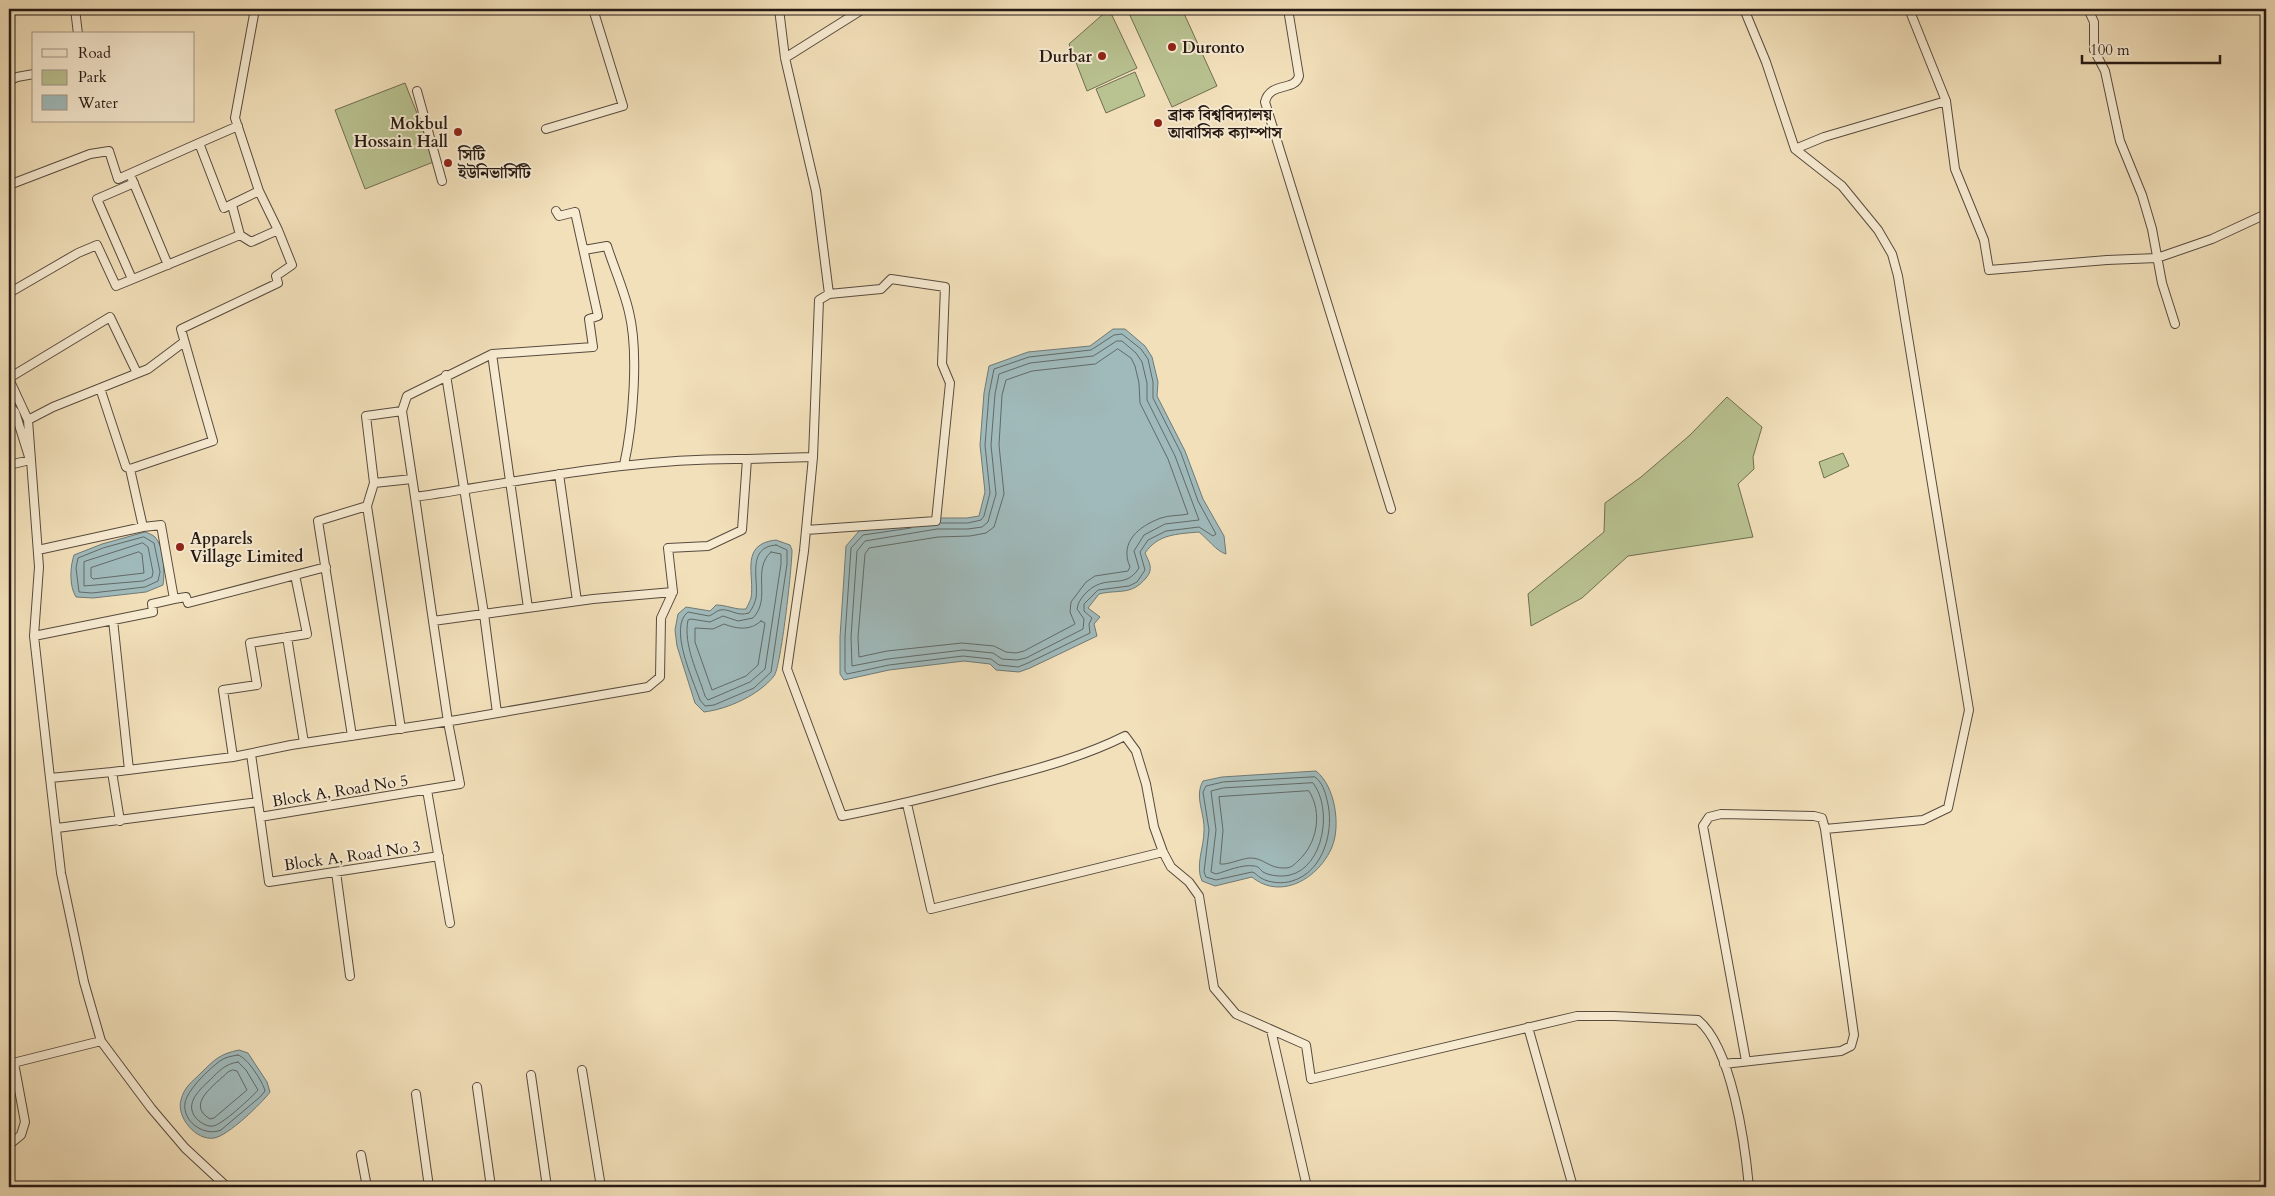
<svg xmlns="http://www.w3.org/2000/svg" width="2275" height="1196" font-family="Cardo,'Noto Serif Bengali',serif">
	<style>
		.green { fill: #b9c291; stroke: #6f6e52 }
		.water { fill: #a0babb; stroke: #6f7a78 }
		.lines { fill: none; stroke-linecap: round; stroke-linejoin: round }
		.shore { stroke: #626a68; stroke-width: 1 }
		.minor-casing { stroke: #584b3e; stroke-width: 10 }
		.minor { stroke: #f7ebd2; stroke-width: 8 }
		.poi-dot { fill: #8f2418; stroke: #f7ebd2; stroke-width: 2 }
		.labels { text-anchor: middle; stroke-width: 4; stroke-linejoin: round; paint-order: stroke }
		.poi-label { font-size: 16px; font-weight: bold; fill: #251914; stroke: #f7ebd2; text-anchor: start }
		.street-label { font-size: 16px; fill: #251914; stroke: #f7ebd2 }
	</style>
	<rect width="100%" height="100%" fill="#f2e0ba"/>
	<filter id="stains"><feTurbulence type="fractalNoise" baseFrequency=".004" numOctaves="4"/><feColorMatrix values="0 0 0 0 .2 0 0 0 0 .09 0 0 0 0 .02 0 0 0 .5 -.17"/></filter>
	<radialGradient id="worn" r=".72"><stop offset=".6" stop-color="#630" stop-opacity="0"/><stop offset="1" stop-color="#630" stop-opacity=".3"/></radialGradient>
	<!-- green -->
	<path class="green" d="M1109 9 1137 68 1087 91 1069 44Z
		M1127 9H1182L1217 86 1172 107Z
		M1135 72 1145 96 1106 113 1096 89Z
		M405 83 436 161 365 189 335 110Z
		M1727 397 1762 427 1753 457 1754 469 1738 484 1753 537 1628 556 1582 598 1531 626 1528 594 1604 532 1605 503 1641 477 1690 435Z
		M1843 453 1849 466 1824 478 1819 462Z"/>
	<!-- water -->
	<path class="water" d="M1113 329H1125L1145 346 1152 357 1158 382 1157 396 1185 451 1203 499 1224 536 1226 554C1216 551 1208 539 1199 532 1177 534 1158 534 1145 553 1149 562 1154 569 1146 578 1131 596 1119 589 1099 594L1088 608 1100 617 1094 624 1097 636 1030 668 1019 672 996 670 990 664 964 661 889 670 844 680 840 674V637L846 546 860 530 936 518H967L979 516 985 492 980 445 984 393 989 366 1028 352 1090 346Z
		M145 532C148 533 153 535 155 537 164 546 165 574 163 585L146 592 93 598 76 597C69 586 70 567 74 555L102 544Z
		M776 540 790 545 792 550C792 567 781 667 774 676 759 695 728 709 704 712L695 703 677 646 675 630 678 614 686 607 710 611 716 605C727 605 735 610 746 609 748 605 750 601 751 598 755 575 739 544 776 540Z
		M1316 771C1335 786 1341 825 1332 847 1319 878 1281 901 1252 877L1215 886 1202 881C1195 865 1204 848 1204 831 1205 813 1194 797 1203 781L1222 777Z
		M239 1050 248 1053 267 1082 270 1092C262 1103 228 1136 214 1138 196 1141 176 1117 181 1100 184 1087 192 1082 201 1073 215 1059 220 1054 239 1050Z"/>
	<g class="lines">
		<!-- shore -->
		<path class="shore" d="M1117 341H1122L1136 353 1142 362 1147 383V400L1175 456 1199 520 1165 524 1144 535 1134 551 1139 568C1124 592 1105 571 1084 595 1080 600 1078 603 1077 609L1084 619 1083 629 1026 658 1017 660 1002 659 993 653 963 650 888 659 852 666 851 637 857 551 865 541 937 529H968L982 527 988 522 996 494 991 445 995 394 999 374 1030 363 1093 356Z
			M1118 349 1131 358 1135 366 1139 383 1140 403 1168 459 1188 514C1179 516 1169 515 1161 518 1139 526 1119 542 1130 567L1128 571 1095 576 1086 582 1071 602 1070 612 1075 624 1024 651 1016 653 1006 652 994 646 962 643 887 651 859 657 858 637 865 554 869 548 938 537 970 536 986 533 994 527 1004 494 999 445 1002 395 1006 380 1032 371 1095 364Z
			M911 528 863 535 851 548 845 637V671L847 674 889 665 963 656 991 659 999 665 1018 667 1028 663 1090 633 1089 624 1092 618 1084 611V604L1098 590 1129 586 1137 582 1145 570 1140 552 1148 540 1166 531 1199 527 1213 536 1216 534 1198 501 1181 453 1153 398V382L1148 359 1141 349 1122 334 1114 335 1091 350 1029 357 994 369 989 394 985 445 990 493 984 516 981 520 968 523H941
			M144 537 154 543 160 572 158 581 145 587 92 593 79 592 76 568 78 558 103 548Z
			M143 543 148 547 153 572 152 577 143 581 84 586V562Z
			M776 545 787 550V564L771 672 754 688 714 705 705 706 700 700C693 680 668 627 688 612L709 616C714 614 716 611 720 610 730 608 736 617 749 613 752 609 755 603 756 598 759 580 746 547 776 545Z
			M139 552 142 554 144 573 93 579 91 577V568Z
			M771 552 781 554V564L765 669 750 682 708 700 705 696C698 673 683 645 688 620L691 619 710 622 723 616 738 621 753 618C772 598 751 570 771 552Z
			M761 621 765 623 758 665 746 676 712 690 695 642V628L713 629 724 624C737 629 750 631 761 621Z
			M1315 777C1323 783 1325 792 1327 800 1335 829 1324 872 1292 881 1283 884 1269 883 1261 878 1257 876 1256 873 1252 872L1216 880 1206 877 1204 872 1209 830 1203 792 1206 786 1223 782Z
			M1313 783C1333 808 1324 867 1290 875 1282 877 1270 876 1263 872 1260 869 1258 866 1254 866 1242 864 1227 871 1216 874L1211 872 1216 830 1211 791 1223 788Z
			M1309 791C1323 813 1317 844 1298 861 1294 865 1291 868 1285 868 1269 869 1263 857 1249 858 1240 859 1228 865 1220 864L1223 830 1219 797Z
			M238 1055C247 1057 263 1082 265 1091L260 1097 221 1130C205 1137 182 1122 185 1103 187 1090 209 1069 220 1061 225 1057 232 1056 238 1055Z
			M238 1062 246 1070 258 1090C252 1097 222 1125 213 1126 209 1127 203 1124 199 1121 182 1106 198 1091 210 1080 219 1071 225 1064 238 1062Z
			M233 1070 237 1071 247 1090 214 1118 210 1119C185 1104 215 1085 228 1072Z"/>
		<!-- minor casing -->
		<g class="minor-casing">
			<path id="minor" d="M75 9 78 34
				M779 9 785 58 816 191 829 294 819 300 813 457 804 551 787 669 842 816C895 806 946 793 998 779 1041 768 1085 756 1125 736L1136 751 1146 784 1154 827 1163 852 1171 867 1189 882 1199 896 1214 988 1236 1014 1306 1045 1311 1079 1577 1016H1614L1698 1020C1732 1048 1745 1144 1749 1187
				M1288 9 1299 76C1295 92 1270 81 1265 102L1391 509
				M2088 9 2094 22V50L2105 71 2120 141 2142 195 2152 229 2162 283 2175 324
				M785 58 863 9
				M9 81 17 77 34 74
				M417 91 442 181
				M1946 101 1955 169 1984 240 1989 270 2107 260 2157 258 2212 239 2266 214
				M238 126 199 143 224 208 259 191
				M546 129 623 106 593 9
				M1795 149 1824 137 1946 101 1909 9
				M132 179 168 265
				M9 185 90 154 109 151 118 179 199 143
				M240 235 251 242 278 230
				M584 250 607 246C614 268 624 290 629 312 639 352 633 424 624 465
				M132 279 97 199 134 183
				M9 293 78 253 97 245 116 286 240 235 232 205
				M184 342 148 369 53 407 28 420 39 567 34 636 153 612 152 604 174 599 161 525 143 527 130 469 213 441 181 329 278 283 276 276 292 265 278 230 259 191 235 118 255 9
				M492 354 528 608
				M446 375 484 614 497 713
				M9 378 110 317 137 373
				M9 379 28 420
				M100 388 126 467 130 469
				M9 405 15 412 30 460 9 465
				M747 459C635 457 525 481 415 497L433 621 593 599 673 592 668 548 708 546 742 530 747 459 813 457
				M559 474 577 601
				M374 483 412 479
				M415 497 402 411 407 396 492 354 593 347 589 319 598 316 575 212 559 216 556 211
				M367 506 374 483 366 416 402 411
				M806 530 936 521 950 383 942 364 945 287 891 279 881 289 829 294
				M38 550 143 527
				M174 599 186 597 188 603 326 567
				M113 620 129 770
				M34 636 50 778 112 772 233 757 291 745 457 720 648 687 660 677 661 618 673 592
				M287 637 304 743
				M352 736 318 521 367 506 401 729
				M251 754 260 817 460 784 448 722 433 621
				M233 757 223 690 257 685 250 643 307 634 295 575
				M112 772 120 821
				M50 778 61 873 84 982 101 1041 151 1108 185 1148 227 1187
				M427 790 450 923
				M907 804 931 909 1163 852
				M260 817 269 882 439 856
				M57 828 258 802
				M336 872 350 976
				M1528 1027 1573 1187
				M1271 1030 1307 1187
				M1746 1061 1703 826 1709 817 1721 814 1814 816 1822 818 1825 829
				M9 1064 101 1041
				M1724 1064 1841 1051 1851 1046 1854 1035 1825 829 1923 820 1948 808 1969 710 1898 276 1892 254 1878 230 1842 186 1795 149 1766 62 1744 9
				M582 1070 601 1187
				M531 1075 547 1187
				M477 1087 491 1187
				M416 1094 429 1187
				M9 1145 21 1135 25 1122 14 1063
				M361 1155 367 1187"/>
		</g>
		<!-- minor -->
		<use href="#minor" class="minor"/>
	</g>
	<!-- markers -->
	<g class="poi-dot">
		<circle cx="1172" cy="47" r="5"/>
		<circle cx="1102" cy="56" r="5"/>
		<circle cx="1158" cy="123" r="5"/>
		<circle cx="458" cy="132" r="5"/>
		<circle cx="448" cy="163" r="5"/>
		<circle cx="180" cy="547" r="5"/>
	</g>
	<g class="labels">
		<!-- poi labels -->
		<g class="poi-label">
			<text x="1182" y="53">Duronto</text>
			<text x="1092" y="62" text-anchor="end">Durbar</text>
			<text x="1168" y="120">ব্রাক বিশ্ববিদ্যালয়<tspan x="1168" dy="18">আবাসিক ক্যাম্পাস</tspan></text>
			<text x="448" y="129" text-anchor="end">Mokbul<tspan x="448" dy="18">Hossain Hall</tspan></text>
			<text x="458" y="160">সিটি<tspan x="458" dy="18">ইউনিভার্সিটি</tspan></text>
			<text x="190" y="544">Apparels<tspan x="190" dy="18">Village Limited</tspan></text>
		</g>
		<!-- street labels -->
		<g class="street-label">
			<text transform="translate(340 790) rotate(-9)" y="6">Block A, Road No 5</text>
			<text transform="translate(352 855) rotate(-8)" y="6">Block A, Road No 3</text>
		</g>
	</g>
	<!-- margin -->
	<rect width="2275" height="1196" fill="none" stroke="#f2e0ba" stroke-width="30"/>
	<rect x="10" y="10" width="2255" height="1176" fill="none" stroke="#251914" stroke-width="2.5"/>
	<rect x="15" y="15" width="2245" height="1166" fill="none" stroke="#251914"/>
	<!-- legend -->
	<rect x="32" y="32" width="162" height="90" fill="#f7ebd2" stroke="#a39786"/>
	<rect x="42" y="49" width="25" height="8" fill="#f7ebd2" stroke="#a39786"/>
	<text x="78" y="58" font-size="15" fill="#251914">Road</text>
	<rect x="42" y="70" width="25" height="15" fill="#b9c291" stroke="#a39786"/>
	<text x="78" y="82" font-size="15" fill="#251914">Park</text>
	<rect x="42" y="95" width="25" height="15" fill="#a0babb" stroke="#a39786"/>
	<text x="78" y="108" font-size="15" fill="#251914">Water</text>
	<!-- scale -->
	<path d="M2082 55v8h138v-8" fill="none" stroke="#251914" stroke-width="2.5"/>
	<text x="2090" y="55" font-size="15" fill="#251914" stroke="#f7ebd2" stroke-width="4" paint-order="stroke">100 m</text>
	<rect width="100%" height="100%" filter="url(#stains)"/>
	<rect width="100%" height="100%" fill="url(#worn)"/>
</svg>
